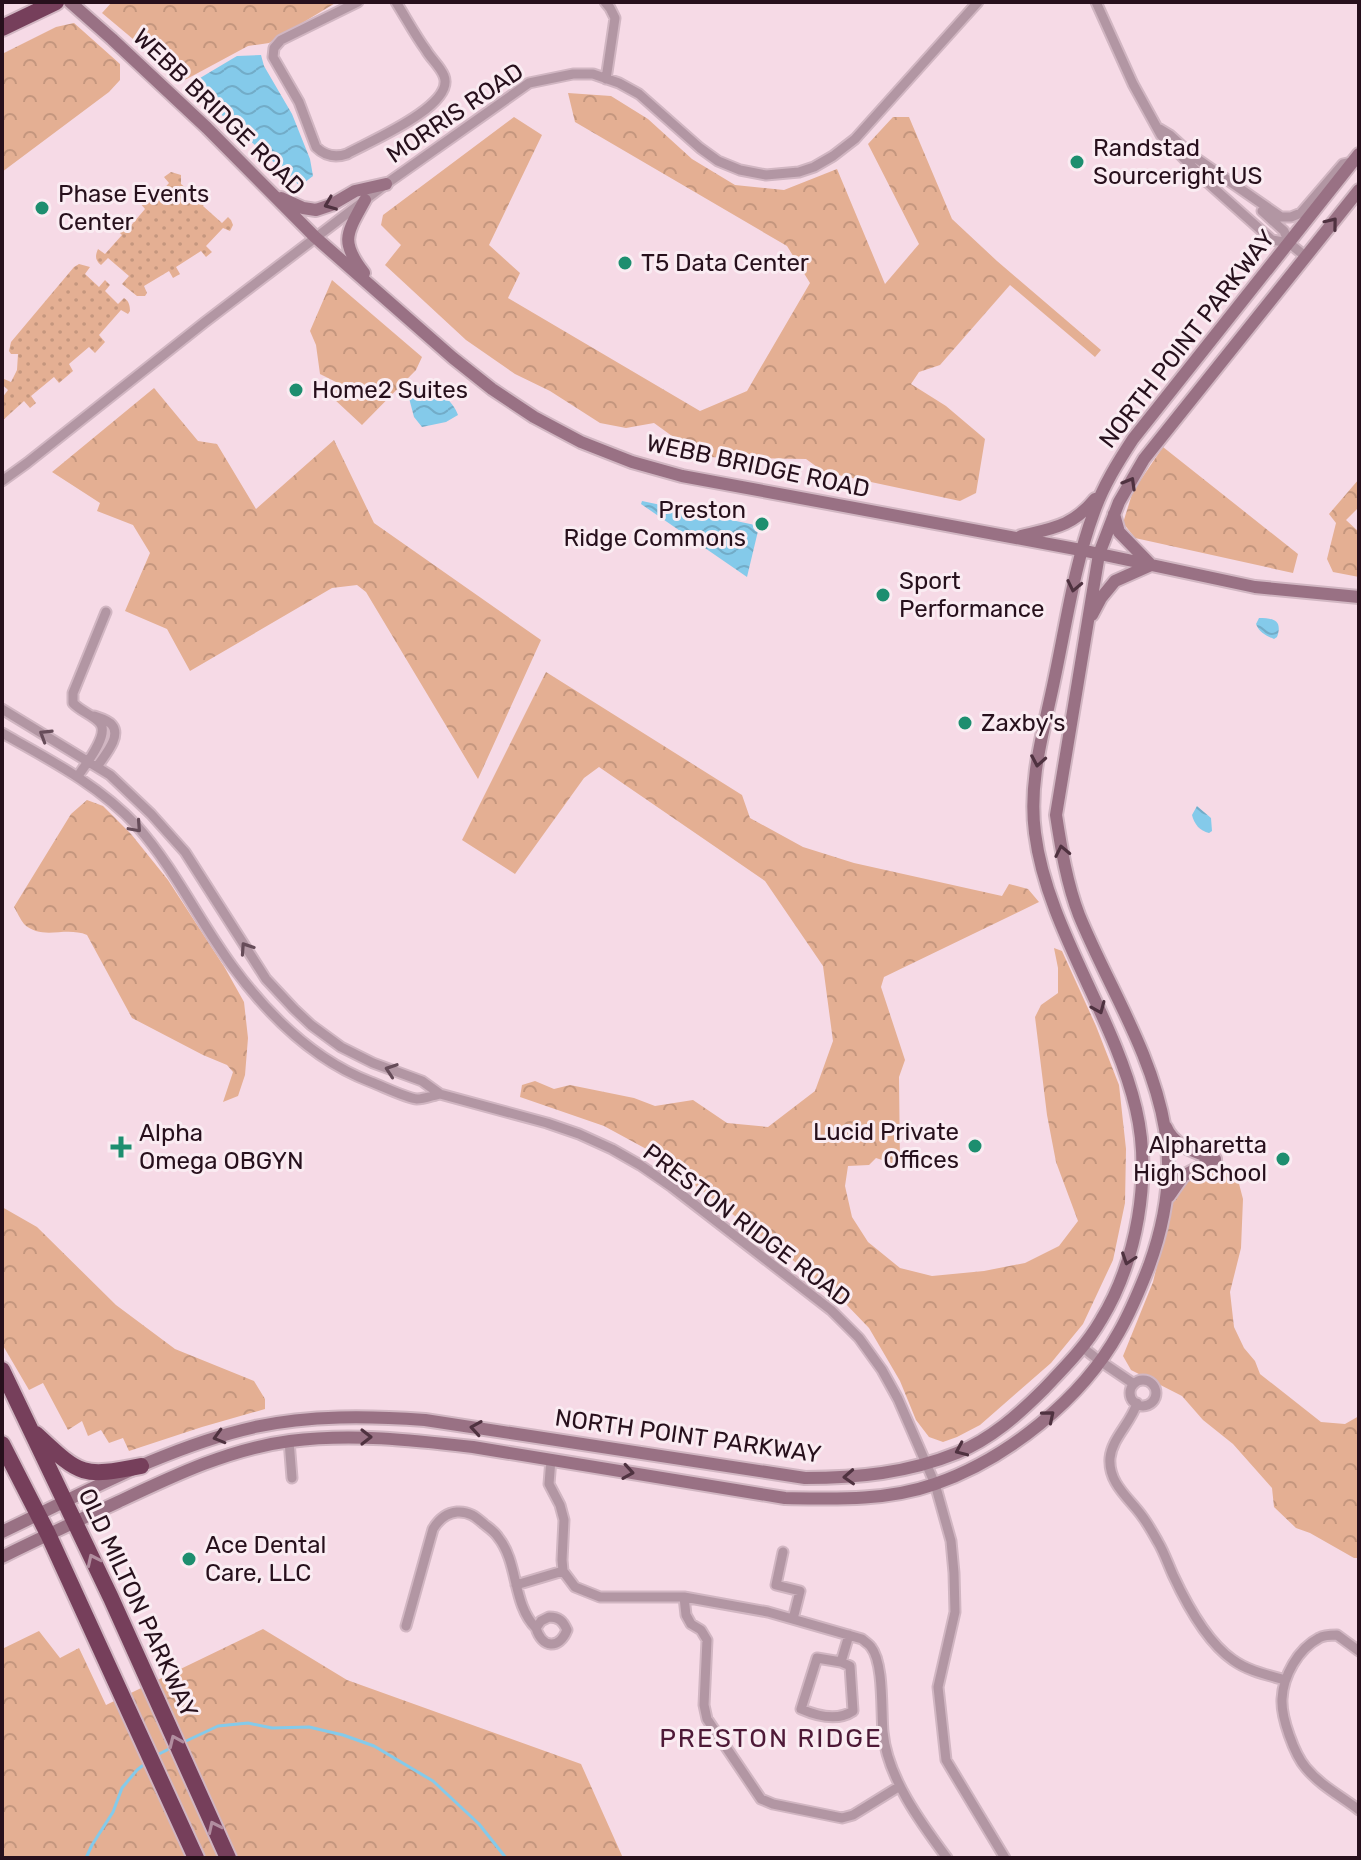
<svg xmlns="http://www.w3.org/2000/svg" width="1361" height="1860" font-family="Rubik,sans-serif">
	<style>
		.green { fill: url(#green-dots) }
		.forest { fill: url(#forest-crowns) }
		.water { fill: url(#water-waves) }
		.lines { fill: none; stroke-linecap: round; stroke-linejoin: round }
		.stream { stroke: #84caea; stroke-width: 3 }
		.street-casing { stroke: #d1b6c2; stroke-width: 13 }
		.secondary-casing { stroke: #d1b6c2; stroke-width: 16 }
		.highway-casing { stroke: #d1b6c2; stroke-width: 20 }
		.street { stroke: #b296a3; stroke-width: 9 }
		.secondary { stroke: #997184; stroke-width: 12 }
		.highway { stroke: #763f5b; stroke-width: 16 }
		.oneway { stroke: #4f3240 }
		.oneway2 { stroke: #664c59 }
		.oneway3 { stroke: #b18d9f }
		.poi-dot { fill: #1d8e6f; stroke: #faecf2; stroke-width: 3 }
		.labels { text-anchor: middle; stroke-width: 6; stroke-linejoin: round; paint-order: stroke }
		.street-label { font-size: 24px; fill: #27101c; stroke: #faecf2 }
		.poi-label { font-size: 24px; fill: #27101c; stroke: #faecf2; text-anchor: start }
		.neighbourhood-label { font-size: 26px; letter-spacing: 2px; fill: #4e1937; stroke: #faecf2 }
	</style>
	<defs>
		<pattern id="green-dots" width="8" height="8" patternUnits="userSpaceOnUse" patternTransform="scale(2)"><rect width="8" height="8" fill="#e4af93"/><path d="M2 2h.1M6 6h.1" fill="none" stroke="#c4967e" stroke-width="1.8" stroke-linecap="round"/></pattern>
		<pattern id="forest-crowns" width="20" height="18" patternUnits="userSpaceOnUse" patternTransform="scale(2)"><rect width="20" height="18" fill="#e4af93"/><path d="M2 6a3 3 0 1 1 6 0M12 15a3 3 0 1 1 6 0" fill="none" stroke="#c4967e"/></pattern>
		<pattern id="water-waves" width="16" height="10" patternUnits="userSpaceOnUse" patternTransform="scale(2)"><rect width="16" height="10" fill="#84caea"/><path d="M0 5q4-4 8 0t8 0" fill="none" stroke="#72acc8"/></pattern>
	</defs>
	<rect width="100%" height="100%" fill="#f6dae6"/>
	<!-- green -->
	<path class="green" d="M171 172 181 175V184L198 198 205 197 207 199 203 206 222 223 228 217 231 220 233 225 230 231 223 228 206 246 212 252 206 257 201 251 176 267 180 274 173 278 169 271 144 286 147 293 145 296H137L122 284 129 276 108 258 101 265C95 260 95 256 98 249L105 254 122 235 116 229 121 224 128 229 145 209 139 202 144 197 151 203 169 183 164 177Z
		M79 264 90 267 85 274 99 287 105 280 110 285 105 291 118 304 124 298C129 301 130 306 130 311L128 314 121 310 99 335 105 342 95 353 89 347 69 364 73 371 59 383 54 377 31 396 36 403 30 408 24 401 2 421V398L8 390 2 384 4 379 11 382 17 370 18 354H11L9 351 11 342 74 267Z"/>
	<!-- forest -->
	<path class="forest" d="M112 2H337L269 43 248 46 183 81 102 13Z
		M74 23 120 64V80L109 92 2 172V54L56 27Z
		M568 93 611 96 648 119 692 159 735 185 784 190 837 169 885 284 919 244 868 144 893 117H909L952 219 997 261 1101 350 1095 357 1010 285 940 365 919 372 911 384 946 406 985 439 976 493 960 501 824 472 806 459 701 457 654 423 626 428 600 423 550 391 515 374 466 340 385 265 401 245 381 225 383 215 514 117 542 135 489 245 520 273 508 298 700 411 747 391 810 283 787 246 575 122Z
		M332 280 422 357 416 370 362 425 334 399 336 382 320 374 316 345 310 331Z
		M154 388 198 441 217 444 256 509 334 440 374 523 541 640 478 779 366 592 357 585 332 588 190 671 167 629 125 611 150 553 133 525 97 511 100 503 52 472Z
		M1163 447 1298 554 1293 573 1135 538 1123 523 1133 491Z
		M1359 479V507L1346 520 1359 532V577L1333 572 1327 559 1336 523 1329 514Z
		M546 672 742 795 750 818 803 847 854 863 1002 896 1009 884 1028 889 1039 902 884 977 881 987 905 1060 899 1077 900 1166 876 1158 869 1165 848 1166 845 1186 852 1217 868 1242 900 1268 932 1276 984 1271 1025 1263 1059 1246 1078 1221 1056 1162 1047 1115 1035 1017 1041 1005 1058 993V968L1054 948 1062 951 1096 1026 1119 1085 1126 1149 1125 1203 1113 1260 1083 1324 1051 1363 980 1425 957 1437 943 1442 929 1437 916 1420 900 1381 869 1328 843 1301 799 1265 650 1151 604 1126 520 1097 522 1085 535 1081 554 1089 570 1085 634 1098 655 1106 693 1100 727 1123 768 1127 815 1091 833 1041 823 966 765 881 599 767 584 778 515 874 462 840Z
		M87 800 103 806 131 834 168 880 225 968 244 1002 248 1038 245 1075 238 1096 223 1102 233 1072 227 1065 203 1055 132 1018 87 935C65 926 42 941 24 924 20 919 17 912 14 907L71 814Z
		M1216 1167 1230 1173 1238 1180 1243 1199 1241 1248 1230 1292 1234 1327 1244 1348 1255 1361 1260 1374 1321 1422 1345 1424 1359 1416V1558H1354L1310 1533 1296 1528 1274 1507 1272 1488 1233 1444 1203 1420 1182 1396 1131 1370 1123 1356 1153 1282 1173 1199 1183 1179 1202 1168Z
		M2 1207 37 1227 116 1305 175 1349 254 1381 265 1399V1409L202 1427 129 1451 123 1438 109 1443 101 1430 88 1436 82 1421 68 1430 43 1383 29 1390 2 1344Z
		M263 1629 347 1680 581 1764 623 1858H2V1649L39 1631 60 1658 79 1648 106 1705Z"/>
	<!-- water -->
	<path class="water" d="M261 55 264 66 292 114 310 159 313 176 300 186 192 88 195 81 237 56Z
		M422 385C436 386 454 402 458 415L446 422 422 427 414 417 409 398Z
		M642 501 755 525 758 531 747 577 641 504Z
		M1259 618C1273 618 1283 620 1277 637L1274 639C1266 636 1259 632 1256 624Z
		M1197 806 1211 818 1212 831 1209 833C1200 831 1194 824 1192 815Z"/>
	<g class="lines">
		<!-- stream -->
		<path class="stream" d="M184 1742 218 1726 248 1723 272 1728 309 1727 343 1735 374 1746 433 1781 479 1824 506 1858
			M155 1756 173 1747
			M86 1858 92 1845 113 1812 122 1788 137 1770 146 1763"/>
		<!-- street casing -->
		<g class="street-casing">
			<path id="street" d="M358 2 281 40 274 48 273 57 299 102 316 147C325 156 335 158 347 154 366 143 456 106 444 76 440 66 431 59 426 50 415 35 406 18 396 2
				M605 2 610 8 615 18 606 79
				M1096 2 1133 84 1161 135 1207 182 1263 232 1272 240 1289 243
				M1160 129 1170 135 1194 157
				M1193 156 1281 217H1291L1301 213 1343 164 1352 162
				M1262 211 1284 231 1289 243 1305 256
				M2 481 27 463 205 322 386 184 529 83 573 74H593L619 83 639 94 700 148 718 161 740 170 766 175 799 172 814 167 833 156 855 139 978 2
				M2 709 110 775 151 814 185 852 266 979 294 1009 311 1025 341 1047 373 1063 422 1081 440 1094 547 1123 579 1134 612 1149 640 1165 672 1187 831 1310 859 1338 882 1370 898 1399 935 1484 951 1541 954 1573 955 1612 938 1687 946 1760 1005 1858
				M94 716C100 718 108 720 112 725 122 737 103 757 97 767
				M2 733C50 760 99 785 137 826 175 869 199 921 233 967 269 1016 313 1060 371 1082 382 1086 406 1098 417 1099 424 1099 434 1095 440 1094
				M78 776C85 765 110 735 100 723 93 715 80 711 73 703V693L106 612
				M1082 1347 1100 1361 1134 1384
				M1130 1393a13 13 0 1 1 26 0a13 13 0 1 1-26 0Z
				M1137 1403C1131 1423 1112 1438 1110 1458 1108 1483 1129 1498 1142 1516 1148 1524 1153 1533 1158 1542 1164 1552 1168 1564 1173 1575 1186 1603 1208 1643 1233 1660 1248 1671 1268 1675 1285 1680
				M289 1441 292 1478
				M551 1459 549 1484 560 1505 564 1520 562 1560 563 1571 575 1587 600 1597H684L768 1612 862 1639C863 1640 870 1645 871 1647 884 1663 881 1712 883 1732 887 1777 921 1823 947 1858
				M783 1552 776 1585 800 1591 793 1619
				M516 1585 563 1571
				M684 1597 686 1615 691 1624 701 1630 707 1640 704 1705 707 1719 761 1799 773 1804 842 1818 853 1815 900 1786
				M549 1617C559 1617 563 1621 567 1630 559 1650 542 1648 536 1628L541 1621Z
				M406 1626 433 1529C439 1519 446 1513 457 1512 469 1511 476 1517 484 1524 489 1528 495 1532 498 1537 519 1563 512 1604 536 1628
				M1359 1651 1337 1635C1331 1635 1324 1635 1319 1638 1298 1649 1283 1676 1282 1699 1281 1717 1294 1754 1306 1768 1321 1786 1341 1796 1359 1810
				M817 1658 841 1662 850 1666 853 1711C838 1721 817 1716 801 1709Z
				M841 1662 849 1635"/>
		</g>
		<!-- secondary casing -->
		<g class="secondary-casing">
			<path id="secondary" d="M70 2 112 39 207 128 315 237 453 358 492 389 534 417 581 442 632 462 682 476 1081 550 1255 587 1359 597
				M281 198 303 208 316 210 331 205 355 191 386 184
				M364 273C339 241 347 233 365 200
				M1114 514 1119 532 1151 565
				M1021 536C1054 528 1073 526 1095 499
				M1092 615 1101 598 1115 581 1151 565
				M1166 1127C1174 1147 1197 1152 1215 1159
				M1169 1196 1183 1176 1215 1159
				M2 1532C84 1493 166 1447 255 1427 310 1415 369 1416 425 1420L805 1478C857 1478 908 1473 957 1453 991 1439 1018 1415 1044 1389 1065 1367 1086 1346 1101 1320 1137 1261 1152 1177 1136 1109 1114 1015 1047 928 1035 833 1028 781 1044 730 1054 681 1066 625 1074 566 1094 512 1103 486 1118 462 1133 439L1359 154
				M2 1557C40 1538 79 1520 118 1502 173 1476 229 1449 290 1441 351 1433 412 1440 473 1447L785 1498C835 1499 887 1501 935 1484 1007 1459 1082 1399 1119 1332 1131 1311 1140 1289 1149 1266 1165 1222 1173 1175 1165 1129 1152 1052 1108 986 1079 915 1067 884 1061 848 1056 815L1099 554 1119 502 1144 459 1359 190"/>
		</g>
		<!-- highway casing -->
		<g class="highway-casing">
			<path id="highway" d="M2 28 56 2
				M2 1370 111 1598 228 1858
				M36 1434C80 1475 81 1478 141 1466
				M2 1444 48 1534 196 1858"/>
		</g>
		<!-- street -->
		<use href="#street" class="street"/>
		<!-- secondary -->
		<use href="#secondary" class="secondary"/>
		<!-- highway -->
		<use href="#highway" class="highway"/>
	</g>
	<!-- one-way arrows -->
	<defs><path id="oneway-chevron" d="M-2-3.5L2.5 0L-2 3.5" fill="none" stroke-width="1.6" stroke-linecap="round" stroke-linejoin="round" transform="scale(2)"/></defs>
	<g class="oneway">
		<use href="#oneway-chevron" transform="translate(330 204) rotate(158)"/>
		<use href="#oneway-chevron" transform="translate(1332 223) rotate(-51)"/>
		<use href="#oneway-chevron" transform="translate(1130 483) rotate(-60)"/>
		<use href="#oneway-chevron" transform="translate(1074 586) rotate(102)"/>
		<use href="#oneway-chevron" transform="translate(1038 761) rotate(100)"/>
		<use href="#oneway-chevron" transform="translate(1062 851) rotate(-102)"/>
		<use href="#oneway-chevron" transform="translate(1099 1008) rotate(67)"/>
		<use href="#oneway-chevron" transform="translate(1128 1259) rotate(109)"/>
		<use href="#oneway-chevron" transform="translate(1049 1416) rotate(-40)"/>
		<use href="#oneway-chevron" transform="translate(476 1428) rotate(-171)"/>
		<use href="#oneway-chevron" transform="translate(219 1437) rotate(164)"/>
		<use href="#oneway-chevron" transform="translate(366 1437)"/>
		<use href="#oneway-chevron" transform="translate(961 1450) rotate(156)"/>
		<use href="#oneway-chevron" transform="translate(628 1472) rotate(9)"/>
		<use href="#oneway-chevron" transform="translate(849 1477) rotate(177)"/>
	</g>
	<g class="oneway2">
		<use href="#oneway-chevron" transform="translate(45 735) rotate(-148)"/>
		<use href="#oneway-chevron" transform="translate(136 827) rotate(48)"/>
		<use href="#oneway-chevron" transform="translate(246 948) rotate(-124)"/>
		<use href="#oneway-chevron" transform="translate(391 1070) rotate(-161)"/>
	</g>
	<g class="oneway3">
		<use href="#oneway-chevron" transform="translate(93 1560) rotate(-115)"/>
		<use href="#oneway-chevron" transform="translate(175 1741) rotate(-114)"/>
		<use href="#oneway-chevron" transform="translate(214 1827) rotate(-115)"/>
	</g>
	<!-- markers -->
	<g class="poi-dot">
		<circle cx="1077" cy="162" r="8"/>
		<circle cx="42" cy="208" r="8"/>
		<circle cx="625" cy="263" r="8"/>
		<circle cx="296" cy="390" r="8"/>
		<circle cx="762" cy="524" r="8"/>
		<circle cx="883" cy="595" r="8"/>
		<circle cx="965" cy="723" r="8"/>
		<circle cx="975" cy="1146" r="8"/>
		<path d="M117 1135h8v8h8v8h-8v8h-8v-8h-8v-8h8z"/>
		<circle cx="1283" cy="1159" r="8"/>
		<circle cx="189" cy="1559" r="8"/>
	</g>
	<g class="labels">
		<!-- street labels -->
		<g class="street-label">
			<text transform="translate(219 112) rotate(44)" y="8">WEBB BRIDGE ROAD</text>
			<text transform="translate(455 113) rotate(-34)" y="8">MORRIS ROAD</text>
			<text transform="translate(1187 339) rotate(-52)" y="8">NORTH POINT PARKWAY</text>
			<text transform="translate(758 466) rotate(12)" y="8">WEBB BRIDGE ROAD</text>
			<text transform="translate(747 1225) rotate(37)" y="8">PRESTON RIDGE ROAD</text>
			<text transform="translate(688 1436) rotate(8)" y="8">NORTH POINT PARKWAY</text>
			<text transform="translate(138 1603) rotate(65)" y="8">OLD MILTON PARKWAY</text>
		</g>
		<!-- poi labels -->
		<g class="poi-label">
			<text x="1093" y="156">Randstad<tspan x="1093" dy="28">Sourceright US</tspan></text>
			<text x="58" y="202">Phase Events<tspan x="58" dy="28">Center</tspan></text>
			<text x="641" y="271">T5 Data Center</text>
			<text x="312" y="398">Home2 Suites</text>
			<text x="746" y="518" text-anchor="end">Preston<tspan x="746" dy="28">Ridge Commons</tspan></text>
			<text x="899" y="589">Sport<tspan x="899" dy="28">Performance</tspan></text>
			<text x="981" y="731">Zaxby's</text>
			<text x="959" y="1140" text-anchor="end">Lucid Private<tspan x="959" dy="28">Offices</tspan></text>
			<text x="139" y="1141">Alpha<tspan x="139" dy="28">Omega OBGYN</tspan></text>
			<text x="1267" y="1153" text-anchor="end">Alpharetta<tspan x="1267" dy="28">High School</tspan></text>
			<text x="205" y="1553">Ace Dental<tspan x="205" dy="28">Care, LLC</tspan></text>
		</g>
		<!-- neighbourhood labels -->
		<g class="neighbourhood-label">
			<text x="771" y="1747">PRESTON RIDGE</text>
		</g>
	</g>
	<!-- border -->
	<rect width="1361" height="1860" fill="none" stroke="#27101c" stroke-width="8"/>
</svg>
